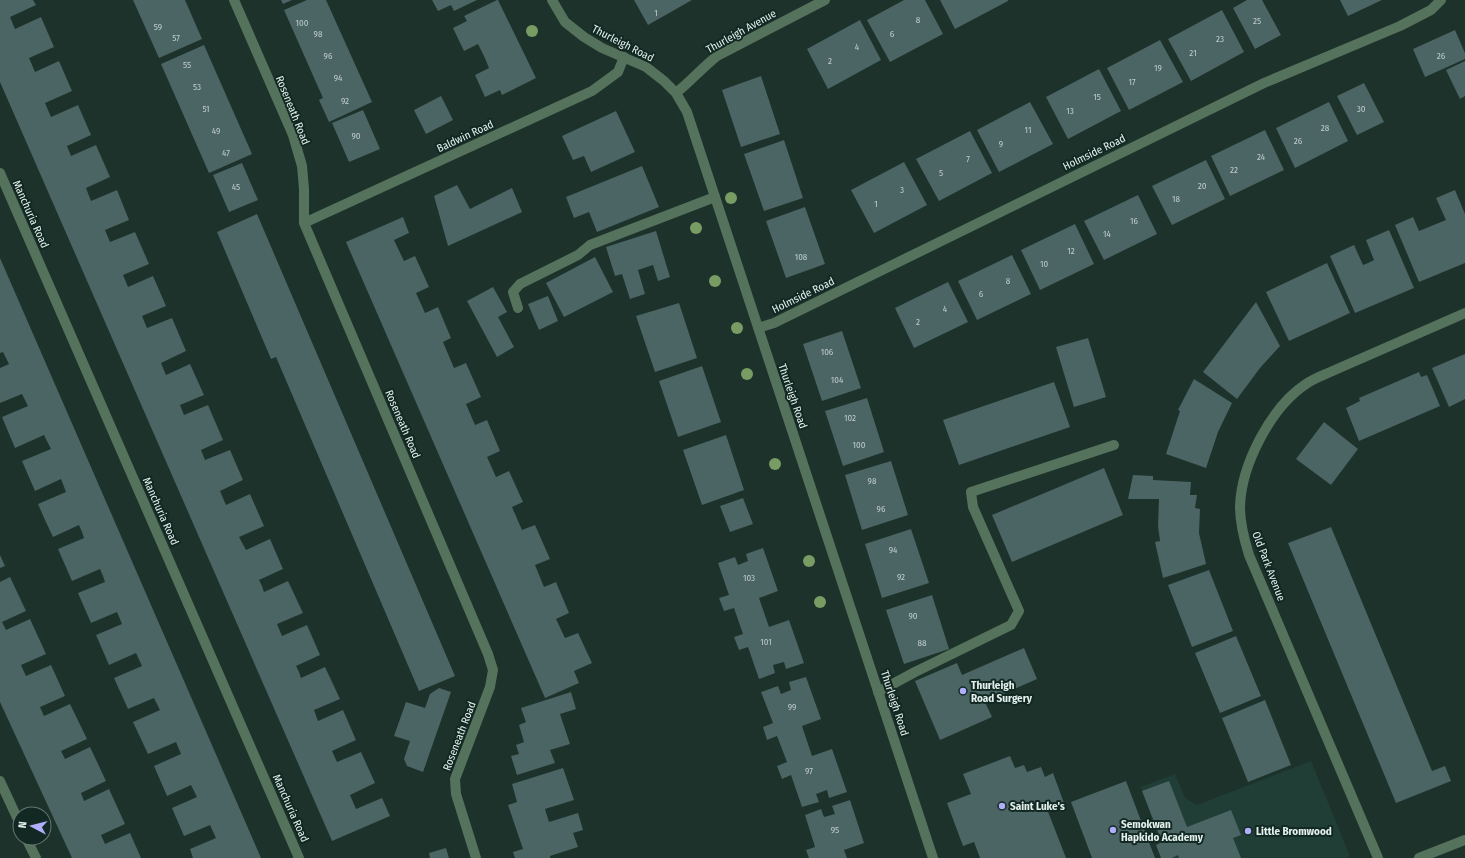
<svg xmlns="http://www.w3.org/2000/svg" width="1465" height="858" font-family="'Fira Sans Condensed',sans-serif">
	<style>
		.built { fill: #203e36 }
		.building { fill: #4b6464 }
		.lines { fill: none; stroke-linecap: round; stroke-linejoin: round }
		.service { stroke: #55725c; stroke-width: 10 }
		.minor { stroke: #55725c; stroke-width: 10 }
		.tree { fill: #789c63 }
		.poi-dot { fill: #afaefa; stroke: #122822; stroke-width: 1.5 }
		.labels { text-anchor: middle; stroke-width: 4; stroke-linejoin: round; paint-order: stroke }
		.number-label { font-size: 9px; fill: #bdcdca }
		.street-label { font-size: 11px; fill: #e3f0ec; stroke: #122822 }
		.poi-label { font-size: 11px; font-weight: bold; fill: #e3f0ec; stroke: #122822; text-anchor: start }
	</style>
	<rect width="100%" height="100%" fill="#1c322b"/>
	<!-- built -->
	<path class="built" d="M1311 761 1350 856 1346 858H1166L1141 787 1175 774 1185 798 1197 805Z"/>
	<!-- building -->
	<path class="building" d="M0 0H33L36 5 10 17 15 29 41 17 54 47 29 58 35 72 59 61 72 91 45 103 51 117 78 105 91 135 67 146 71 156 96 145 110 177 86 188 91 201 117 190 129 220 105 230 110 242 135 232 149 264 123 275 128 287 153 276 166 306 142 316 147 328 172 318 186 351 161 363 166 375 190 364 204 395 180 405 184 415 208 405 223 440 201 450 205 460 230 450 243 480 220 491 226 505 250 494 264 526 239 537 246 550 270 539 283 569 259 580 262 586 264 592 288 581 303 613 277 624 282 636 307 625 320 655 296 666 299 672 301 678 325 667 340 699 314 710 318 721 343 710 356 740 332 751 337 762 361 752 375 783 350 795 356 809 382 798 390 816 332 841 0 82Z
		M133 0H185L202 39 159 58Z
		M281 0H292L283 4Z
		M307 0H326L372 102 329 122 319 100 323 98 284 10Z
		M432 0H477L454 11 451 5 438 11Z
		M497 0H498L536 78 502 95 500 90 485 97 475 75 489 68 484 56 478 44 464 51 453 28 467 21 464 16Z
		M634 0H692L648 25Z
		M904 0H925L943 34 890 62 867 20Z
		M940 0H1008V1L955 29Z
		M1247 0H1262L1281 35 1255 49 1233 8Z
		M1340 0H1382L1348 16Z
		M1222 10 1244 52 1191 81 1168 39Z
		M860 20 881 60 828 89 807 49Z
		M1455 30 1465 53V59L1425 77 1413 49Z
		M1160 40 1183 82 1129 110 1107 68Z
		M204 45 252 154 209 173 161 64Z
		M1465 61V96L1460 99 1446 70Z
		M1099 69 1121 111 1068 139 1046 97Z
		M761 76 780 134 741 147 722 90Z
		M1364 83 1384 122 1357 135 1337 96Z
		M441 96 453 120 426 134 414 110Z
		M1030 102 1053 144 999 172 977 130Z
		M1329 102 1348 141 1295 168 1276 128Z
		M363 110 380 149 349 162 332 123Z
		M616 111 635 152 591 172 584 156 573 160 562 136Z
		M1265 130 1284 170 1230 196 1211 156Z
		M970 131 992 173 939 201 916 159Z
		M784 140 803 198 764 211 744 154Z
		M1206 160 1225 199 1172 225 1152 186Z
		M904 162 927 205 874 233 851 190Z
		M242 163 258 200 229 212 213 175Z
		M642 166 659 207 597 232 589 212 574 218 566 197Z
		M457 185 470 209 512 188 522 212 448 246 434 196Z
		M1455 190 1465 214V263L1419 282 1395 225 1413 217 1419 231 1446 220 1436 198Z
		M1138 195 1157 234 1104 260 1084 221Z
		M805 207 825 264 786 278 766 221Z
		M257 214 455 676 419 691 276 357 271 359 217 232Z
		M403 217 409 233 394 240 404 261 415 256 429 287 416 293 425 313 438 307 451 338 443 342 454 368 466 363 481 397 466 404 475 425 487 420 500 451 487 457 496 477 509 471 523 502 512 507 522 530 535 525 550 559 535 565 544 587 556 582 569 613 556 619 565 638 578 633 592 663 574 671 579 683 545 698 346 242Z
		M1075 224 1094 264 1040 290 1021 250Z
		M1389 230 1414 288 1355 313 1330 256 1354 245 1363 265 1368 263 1374 260 1366 240Z
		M656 231 670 277 658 281 653 265 638 270 645 294 630 299 622 274 615 276 606 247Z
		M1012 255 1031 294 977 320 958 281Z
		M595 257 613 292 564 317 546 283Z
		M0 258 208 736 261 858H193L190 849 216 838 210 825 184 836 172 808 197 797 191 785 167 796 154 766 181 754 176 742 148 754 133 722 160 710 154 698 128 709 114 678 142 666 136 653 109 665 96 635 122 624 117 612 91 623 78 593 105 582 103 576 100 569 72 581 58 549 84 538 82 532 79 525 53 537 45 520 38 504 66 492 61 479 35 491 22 461 51 449 44 435 15 448 2 417 28 406 22 394 0 403V368L9 364 3 352 0 353Z
		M1327 263 1350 313 1289 341 1266 292Z
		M948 282 968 322 914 348 895 308Z
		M493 287 507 312 498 317 514 347 497 357 467 301Z
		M548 296 558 321 539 330 528 304Z
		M1256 302 1280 346 1260 368 1237 399 1203 372Z
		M679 303 697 358 655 372 636 316Z
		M842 331 861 388 822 401 803 344Z
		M1088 338 1106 397 1074 407 1056 347Z
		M1465 354V399L1449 407 1432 368Z
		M702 366 721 422 678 437 659 381Z
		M1419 372 1421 377 1427 375 1440 406 1359 441 1346 408 1360 401 1359 398Z
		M1194 379 1232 403 1218 432 1206 468 1166 454 1180 411 1178 410Z
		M1054 382 1070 427 959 465 943 420Z
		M867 398 884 452 843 466 825 411Z
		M1324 422 1358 449 1331 485 1296 459Z
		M726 435 744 490 702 505 683 450Z
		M891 461 908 515 862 530 845 475Z
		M1104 468 1123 515 1012 562 992 515Z
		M1133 475 1153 476V480L1191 482 1190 495H1197L1195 508 1200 509 1199 533 1206 564 1163 578 1155 542 1160 541 1158 526 1159 499H1128Z
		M743 498 753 524 730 532 720 506Z
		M1331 527 1432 771 1445 766 1451 781 1396 803 1288 543Z
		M911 529 929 583 882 598 865 544Z
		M763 548 778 591 759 598 769 627 789 620 804 663 786 669 784 662 773 665 775 673 759 679 748 647 739 650 734 637 743 634 734 608 724 611 719 598 729 595 718 563 735 557 738 565 748 561 746 554Z
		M0 555 5 566 0 568Z
		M1209 570 1233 631 1192 647 1168 585Z
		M10 577 26 611 2 622 6 630 30 619 46 654 21 665 26 676 51 665 65 696 40 707 44 716 70 704 87 739 61 751 65 759 90 747 106 781 81 793 84 801 109 789 125 824 101 835 105 844 130 833 141 858H72L0 702V582Z
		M932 595 949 649 904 664 886 610Z
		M1236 636 1261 696 1220 713 1195 653Z
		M1024 648 1037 679 985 702 992 717 940 740 915 681 957 663 962 675Z
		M806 677 821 719 802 726 812 756 832 749 847 792 829 798 827 790 816 794 819 802 802 807 791 775 782 779 777 766 787 762 777 736 767 740 763 727 773 723 761 692 778 686 781 694 791 690 789 682Z
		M439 688 451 692 423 772 407 766 404 759 410 741 394 736 406 702 425 708 430 694Z
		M571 692 576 709 560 714 570 744 550 750 555 763 517 775 511 756 519 754 516 745 524 742 519 725 526 722 521 708Z
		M1265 700 1291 765 1248 782 1222 718Z
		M1010 756 1015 768 1024 765 1027 772 1041 767 1045 777 1053 773 1064 803 1047 809 1066 858H980L974 842 963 846 947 803 971 794 963 774Z
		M563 768 574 800 545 809 549 822 578 813 583 830 573 833 578 847 550 856V858H515L513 852 523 849 508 805 517 802 512 784Z
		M1126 781 1155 858H1092L1071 802Z
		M1169 781 1187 827 1231 810 1241 835 1233 838 1241 858H1179L1178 855 1172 858H1161L1156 845 1162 842 1142 791Z
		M850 800 864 843 844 850 847 858H809L806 850 815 847 805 815 821 809 824 817 835 814 832 806Z
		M446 848 449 858H430L429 853Z"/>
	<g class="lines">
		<!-- service -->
		<path class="service" d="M518 308 513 292 520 284 578 255 590 245 715 197
			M878 692 915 672 1011 625 1019 611 973 507 971 492 1114 445"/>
		<!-- minor -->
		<path class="minor" d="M234 0 293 135 302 166 304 189V223L488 654 493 670 490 687 455 779 456 794 476 858
			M552 0 565 22 584 37 602 48 646 67 664 81 676 93 687 112 933 858
			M676 93C691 81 703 67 717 56L825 0
			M0 173 299 858
			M304 223 592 91 618 72 624 57
			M758 328 774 323 1264 83 1400 26 1431 10 1441 0
			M0 781 20 824
			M26 838 36 858
			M1378 858 1249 555C1244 539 1240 523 1240 507 1241 465 1271 407 1306 384 1313 379 1321 376 1328 373L1465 313
			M1419 858 1465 840"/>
	</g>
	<!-- trees -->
	<g class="tree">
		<circle cx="532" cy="31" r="6"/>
		<circle cx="731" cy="198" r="6"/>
		<circle cx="696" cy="228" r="6"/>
		<circle cx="715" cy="281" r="6"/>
		<circle cx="737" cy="328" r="6"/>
		<circle cx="747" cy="374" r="6"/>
		<circle cx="775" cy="464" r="6"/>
		<circle cx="809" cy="561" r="6"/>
		<circle cx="820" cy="602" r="6"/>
	</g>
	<!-- markers -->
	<g class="poi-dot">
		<circle cx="963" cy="691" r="4"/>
		<circle cx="1002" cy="806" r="4"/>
		<circle cx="1113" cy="830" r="4"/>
		<circle cx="1248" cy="831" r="4"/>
	</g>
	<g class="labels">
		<!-- number labels -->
		<g class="number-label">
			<text x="656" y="16">1</text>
			<text x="918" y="23">8</text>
			<text x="1257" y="24">25</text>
			<text x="302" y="26">100</text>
			<text x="158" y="30">59</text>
			<text x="318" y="37">98</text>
			<text x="892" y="37">6</text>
			<text x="176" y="41">57</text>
			<text x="1220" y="42">23</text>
			<text x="857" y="50">4</text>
			<text x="1193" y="56">21</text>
			<text x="328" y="59">96</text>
			<text x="1441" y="59">26</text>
			<text x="830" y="64">2</text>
			<text x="187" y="68">55</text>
			<text x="1158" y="71">19</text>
			<text x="338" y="81">94</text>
			<text x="1132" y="85">17</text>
			<text x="197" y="90">53</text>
			<text x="1097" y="100">15</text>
			<text x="345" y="104">92</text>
			<text x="206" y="112">51</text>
			<text x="1361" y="112">30</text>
			<text x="1070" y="114">13</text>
			<text x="1325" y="131">28</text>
			<text x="1028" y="133">11</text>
			<text x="216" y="134">49</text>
			<text x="356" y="139">90</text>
			<text x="1298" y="144">26</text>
			<text x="1001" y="147">9</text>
			<text x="226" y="156">47</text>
			<text x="1261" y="160">24</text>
			<text x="968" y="162">7</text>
			<text x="1234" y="173">22</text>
			<text x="941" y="176">5</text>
			<text x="1202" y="189">20</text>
			<text x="236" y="190">45</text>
			<text x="902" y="193">3</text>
			<text x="1176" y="202">18</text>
			<text x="876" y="207">1</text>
			<text x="1134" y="224">16</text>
			<text x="1107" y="237">14</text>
			<text x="1071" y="254">12</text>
			<text x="801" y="260">108</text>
			<text x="1044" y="267">10</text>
			<text x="1008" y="284">8</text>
			<text x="981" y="297">6</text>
			<text x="945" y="312">4</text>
			<text x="918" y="325">2</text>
			<text x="827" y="355">106</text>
			<text x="837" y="383">104</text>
			<text x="850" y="421">102</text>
			<text x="859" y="448">100</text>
			<text x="872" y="484">98</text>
			<text x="881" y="512">96</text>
			<text x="893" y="553">94</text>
			<text x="901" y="580">92</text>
			<text x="749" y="581">103</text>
			<text x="913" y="619">90</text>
			<text x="766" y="645">101</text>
			<text x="922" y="646">88</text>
			<text x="792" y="710">99</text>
			<text x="809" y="774">97</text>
			<text x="835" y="833">95</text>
		</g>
		<!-- street labels -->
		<g class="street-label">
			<text transform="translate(741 31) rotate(-29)" y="4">Thurleigh Avenue</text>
			<text transform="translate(623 43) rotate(27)" y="4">Thurleigh Road</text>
			<text transform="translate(293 110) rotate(68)" y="4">Roseneath Road</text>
			<text transform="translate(465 136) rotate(-25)" y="4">Baldwin Road</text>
			<text transform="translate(1094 152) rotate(-26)" y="4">Holmside Road</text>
			<text transform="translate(31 214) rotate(66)" y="4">Manchuria Road</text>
			<text transform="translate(803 295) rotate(-26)" y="4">Holmside Road</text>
			<text transform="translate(793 396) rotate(71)" y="4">Thurleigh Road</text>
			<text transform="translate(403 424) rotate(67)" y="4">Roseneath Road</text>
			<text transform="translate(161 511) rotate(66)" y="4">Manchuria Road</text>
			<text transform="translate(1269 566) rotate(69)" y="4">Old Park Avenue</text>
			<text transform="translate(895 703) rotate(72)" y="4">Thurleigh Road</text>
			<text transform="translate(459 736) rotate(-69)" y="4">Roseneath Road</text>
			<text transform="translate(291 808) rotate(66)" y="4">Manchuria Road</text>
		</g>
		<!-- poi labels -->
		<g class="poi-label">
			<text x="971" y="689">Thurleigh<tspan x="971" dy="13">Road Surgery</tspan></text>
			<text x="1010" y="810">Saint Luke's</text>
			<text x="1121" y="828">Semokwan<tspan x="1121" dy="13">Hapkido Academy</tspan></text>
			<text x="1256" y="835">Little Bromwood</text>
		</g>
	</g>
	<!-- north arrow -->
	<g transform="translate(32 826) rotate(277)"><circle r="19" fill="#122822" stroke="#667873"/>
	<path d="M0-3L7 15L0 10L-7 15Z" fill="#afaefa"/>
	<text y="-6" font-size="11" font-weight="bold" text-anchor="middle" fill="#e3f0ec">N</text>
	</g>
</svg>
